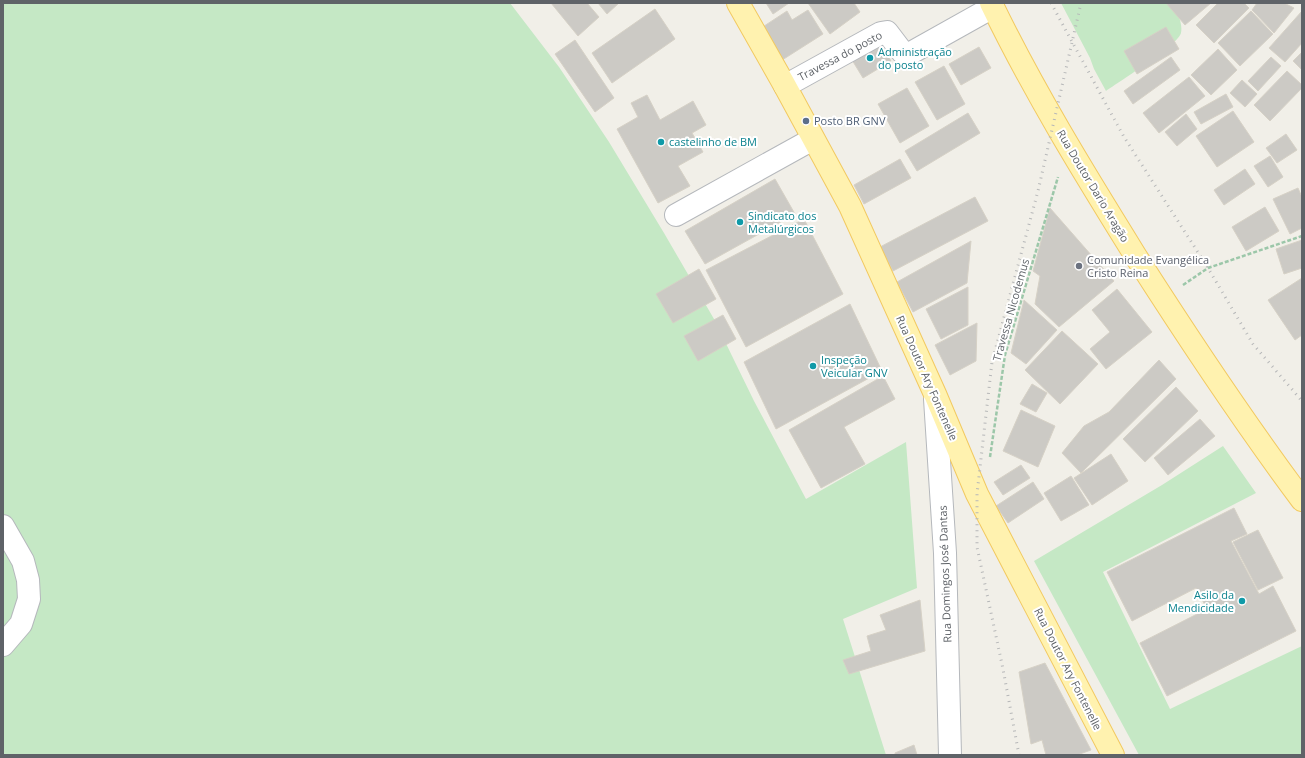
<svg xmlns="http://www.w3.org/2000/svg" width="1305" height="758" font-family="'Open Sans',sans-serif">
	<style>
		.green { fill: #c5e8c5 }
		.building { fill: #cccac5; stroke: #d6d1c6 }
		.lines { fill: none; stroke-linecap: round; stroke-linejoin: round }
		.minor-casing { stroke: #b5b8bc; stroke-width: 24 }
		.major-casing { stroke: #f2c960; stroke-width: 24 }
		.path { stroke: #9cc7a9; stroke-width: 2.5; stroke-dasharray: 4 2; stroke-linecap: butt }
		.minor { stroke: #fff; stroke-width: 22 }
		.major { stroke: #fff2af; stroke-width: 22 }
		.rail { stroke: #b6b7b8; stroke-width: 3; stroke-dasharray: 1 5; stroke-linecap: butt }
		.culture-dot { fill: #0f9aa8; stroke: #fff; stroke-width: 1.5 }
		.service-dot { fill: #5c6f8a; stroke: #fff; stroke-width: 1.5 }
		.worship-dot { fill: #6b7280; stroke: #fff; stroke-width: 1.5 }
		.labels { text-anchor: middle; stroke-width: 4; stroke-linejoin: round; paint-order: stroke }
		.culture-label { font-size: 11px; fill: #0d838f; stroke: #fff; text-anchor: start }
		.street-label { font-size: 11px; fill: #5f6368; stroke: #fff }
		.service-label { font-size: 11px; fill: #4e5e75; stroke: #fff; text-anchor: start }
		.worship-label { font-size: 11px; fill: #5b616d; stroke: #fff; text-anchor: start }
	</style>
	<rect width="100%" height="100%" fill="#f1efe8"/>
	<!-- green -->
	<path class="green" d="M3 3H510L559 67 609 142 664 233 714 319 754 401 806 499 906 442 917 588 843 619 886 755H3Z
		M1061 3H1173C1177 12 1183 23 1181 33 1179 44 1119 82 1106 91L1094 69 1090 58Z
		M1223 446 1256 493 1103 572 1170 709 1302 646V755H1139L1034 561 1162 485Z"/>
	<!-- building -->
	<path class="building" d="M551 3H587L599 17 578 36Z
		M598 3H619L607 14Z
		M766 3H789L773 14Z
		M808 3H854L860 12 830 34Z
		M1166 3H1211L1185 25Z
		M1218 3H1244L1249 8 1214 43 1196 25Z
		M1257 3H1284L1294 8 1274 33 1252 10Z
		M655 9 675 39 612 83 592 53Z
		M808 10 823 34 779 62 758 30 787 11 792 20Z
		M1251 11 1273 34 1240 66 1218 43Z
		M1302 11V43L1285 62 1269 48Z
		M1166 27 1179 49 1137 74 1124 51Z
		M877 38 891 61 863 78 849 55Z
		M575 40 614 98 595 112 555 54Z
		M979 47 991 68 961 85 949 64Z
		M1218 49 1237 70 1211 95 1191 75Z
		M1302 52V70L1293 61Z
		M1171 57 1180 70 1133 104 1124 91Z
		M1271 57 1281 66 1258 91 1248 81Z
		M944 66 965 104 937 120 915 82Z
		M1287 71 1302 85V88L1270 121 1254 105Z
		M1189 77 1205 96 1159 133 1143 113Z
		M1242 80 1257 94 1245 107 1230 93Z
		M907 88 929 126 900 143 878 104Z
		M1226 94 1233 107 1201 124 1194 112Z
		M647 95 660 120 693 101 706 125 692 133 703 152 678 166 690 186 658 203 617 129 638 117 631 103Z
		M1233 111 1254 142 1217 167 1196 136Z
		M968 113 980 133 917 171 905 151Z
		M1186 114 1197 129 1177 146 1165 132Z
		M1286 134 1297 150 1277 163 1266 148Z
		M1270 156 1283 177 1268 187 1254 166Z
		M900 159 911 178 864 204 854 185Z
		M1245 169 1255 184 1224 205 1214 190Z
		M775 179 795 214 705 264 685 231Z
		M1298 188 1301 195 1302 194V228L1290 234 1273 199Z
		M975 197 988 221 893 271 880 247Z
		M1265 207 1279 231 1246 251 1232 227Z
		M1050 208 1114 281 1059 327 1035 304 1040 276 1033 271Z
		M804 219 843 294 746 347 706 270Z
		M1302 240V268L1284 274 1276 249Z
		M971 241 967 283 913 312 897 282Z
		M699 269 716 299 673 323 656 294Z
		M1302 278V335L1295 340 1268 300Z
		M968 287V325L941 339 926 309Z
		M1117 289 1152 332 1106 369 1090 349 1110 332 1092 310Z
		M1024 300 1057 330 1026 364 1011 353Z
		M850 304 882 371 776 429 744 362Z
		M723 315 736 339 698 361 684 336Z
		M977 323 976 361 950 375 935 345Z
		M1062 331 1098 364 1060 404 1025 370Z
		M1159 360 1176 379 1081 473 1062 453 1084 426 1109 412Z
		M883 376 895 399 844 427 865 464 821 488 789 430Z
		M1032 384 1047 393 1036 412 1020 404Z
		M1176 387 1198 411 1145 462 1123 439Z
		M1021 410 1055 426 1038 467 1003 451Z
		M1200 419 1215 436 1168 475 1154 458Z
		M1111 454 1128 481 1092 505 1074 478Z
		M1021 465 1030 478 1003 495 994 482Z
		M1071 476 1089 505 1061 521 1044 493Z
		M1033 482 1044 499 1008 523 996 506Z
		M1234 508 1247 534 1231 541 1259 594 1273 586 1296 631 1167 696 1140 643 1207 609 1196 588 1132 621 1107 572Z
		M1258 530 1283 578 1258 590 1233 542Z
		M920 600 925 651 849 674 843 660 871 651 867 636 886 630 880 615Z
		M1045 663 1091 750 1077 755H1046L1042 740 1031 744 1019 672Z
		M914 745 917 755H895V753Z"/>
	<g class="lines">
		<!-- minor casing -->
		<g class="minor-casing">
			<path id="minor" d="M785 86 881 33 887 32 903 53 909 54 993 7
				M676 215 813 139
				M935 399 945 553 950 755
				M3 526 23 561 28 580 29 599 21 624 3 645"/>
		</g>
		<!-- major casing -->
		<g class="major-casing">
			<path id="major" d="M738 3 785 86 850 206 935 394 977 494 1113 755
				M991 3C1033 90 1084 173 1135 255 1188 338 1243 421 1302 500"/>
		</g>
		<!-- path -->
		<path class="path" d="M1183 285 1208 268 1302 236
			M990 457 1005 355 1058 177"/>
		<!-- minor -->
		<use href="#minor" class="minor"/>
		<!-- major -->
		<use href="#major" class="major"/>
		<!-- rail -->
		<path class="rail" d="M1051 3 1124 137 1208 268 1253 344 1302 401
			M1019 755 1003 669 977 547V494L992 362 1038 191 1081 3"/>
	</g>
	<!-- markers -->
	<g class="culture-dot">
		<circle cx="870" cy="58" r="4"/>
		<circle cx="661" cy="142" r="4"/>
		<circle cx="740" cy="222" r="4"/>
		<circle cx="813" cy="366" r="4"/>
		<circle cx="1242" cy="601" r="4"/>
	</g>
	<circle class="service-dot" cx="806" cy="121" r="4"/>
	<circle class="worship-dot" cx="1079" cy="266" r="4"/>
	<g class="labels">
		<!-- culture labels -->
		<g class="culture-label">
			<text x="878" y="56">Administração<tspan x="878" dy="13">do posto</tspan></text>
			<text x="669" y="146">castelinho de BM</text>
			<text x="748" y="220">Sindicato dos<tspan x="748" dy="13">Metalúrgicos</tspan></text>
			<text x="821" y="364">Inspeção<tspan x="821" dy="13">Veicular GNV</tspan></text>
			<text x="1234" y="599" text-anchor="end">Asilo da<tspan x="1234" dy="13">Mendicidade</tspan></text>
		</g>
		<!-- street labels -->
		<g class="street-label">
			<text transform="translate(840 56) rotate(-28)" y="4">Travessa do posto</text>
			<text transform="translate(1093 186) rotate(59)" y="4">Rua Doutor Dario Aragão</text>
			<text transform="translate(1011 310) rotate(-74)" y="4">Travessa Nicodemus</text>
			<text transform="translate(927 378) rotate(66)" y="4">Rua Doutor Ary Fontenelle</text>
			<text transform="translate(945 574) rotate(-92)" y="4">Rua Domingos José Dantas</text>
			<text transform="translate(1068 669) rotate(63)" y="4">Rua Doutor Ary Fontenelle</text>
		</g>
		<!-- service labels -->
		<g class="service-label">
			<text x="814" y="125">Posto BR GNV</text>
		</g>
		<!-- worship labels -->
		<g class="worship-label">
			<text x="1087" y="264">Comunidade Evangélica<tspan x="1087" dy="13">Cristo Reina</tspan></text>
		</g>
	</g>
	<!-- border -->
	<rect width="1305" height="758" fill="none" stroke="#5f6368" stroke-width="8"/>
</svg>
